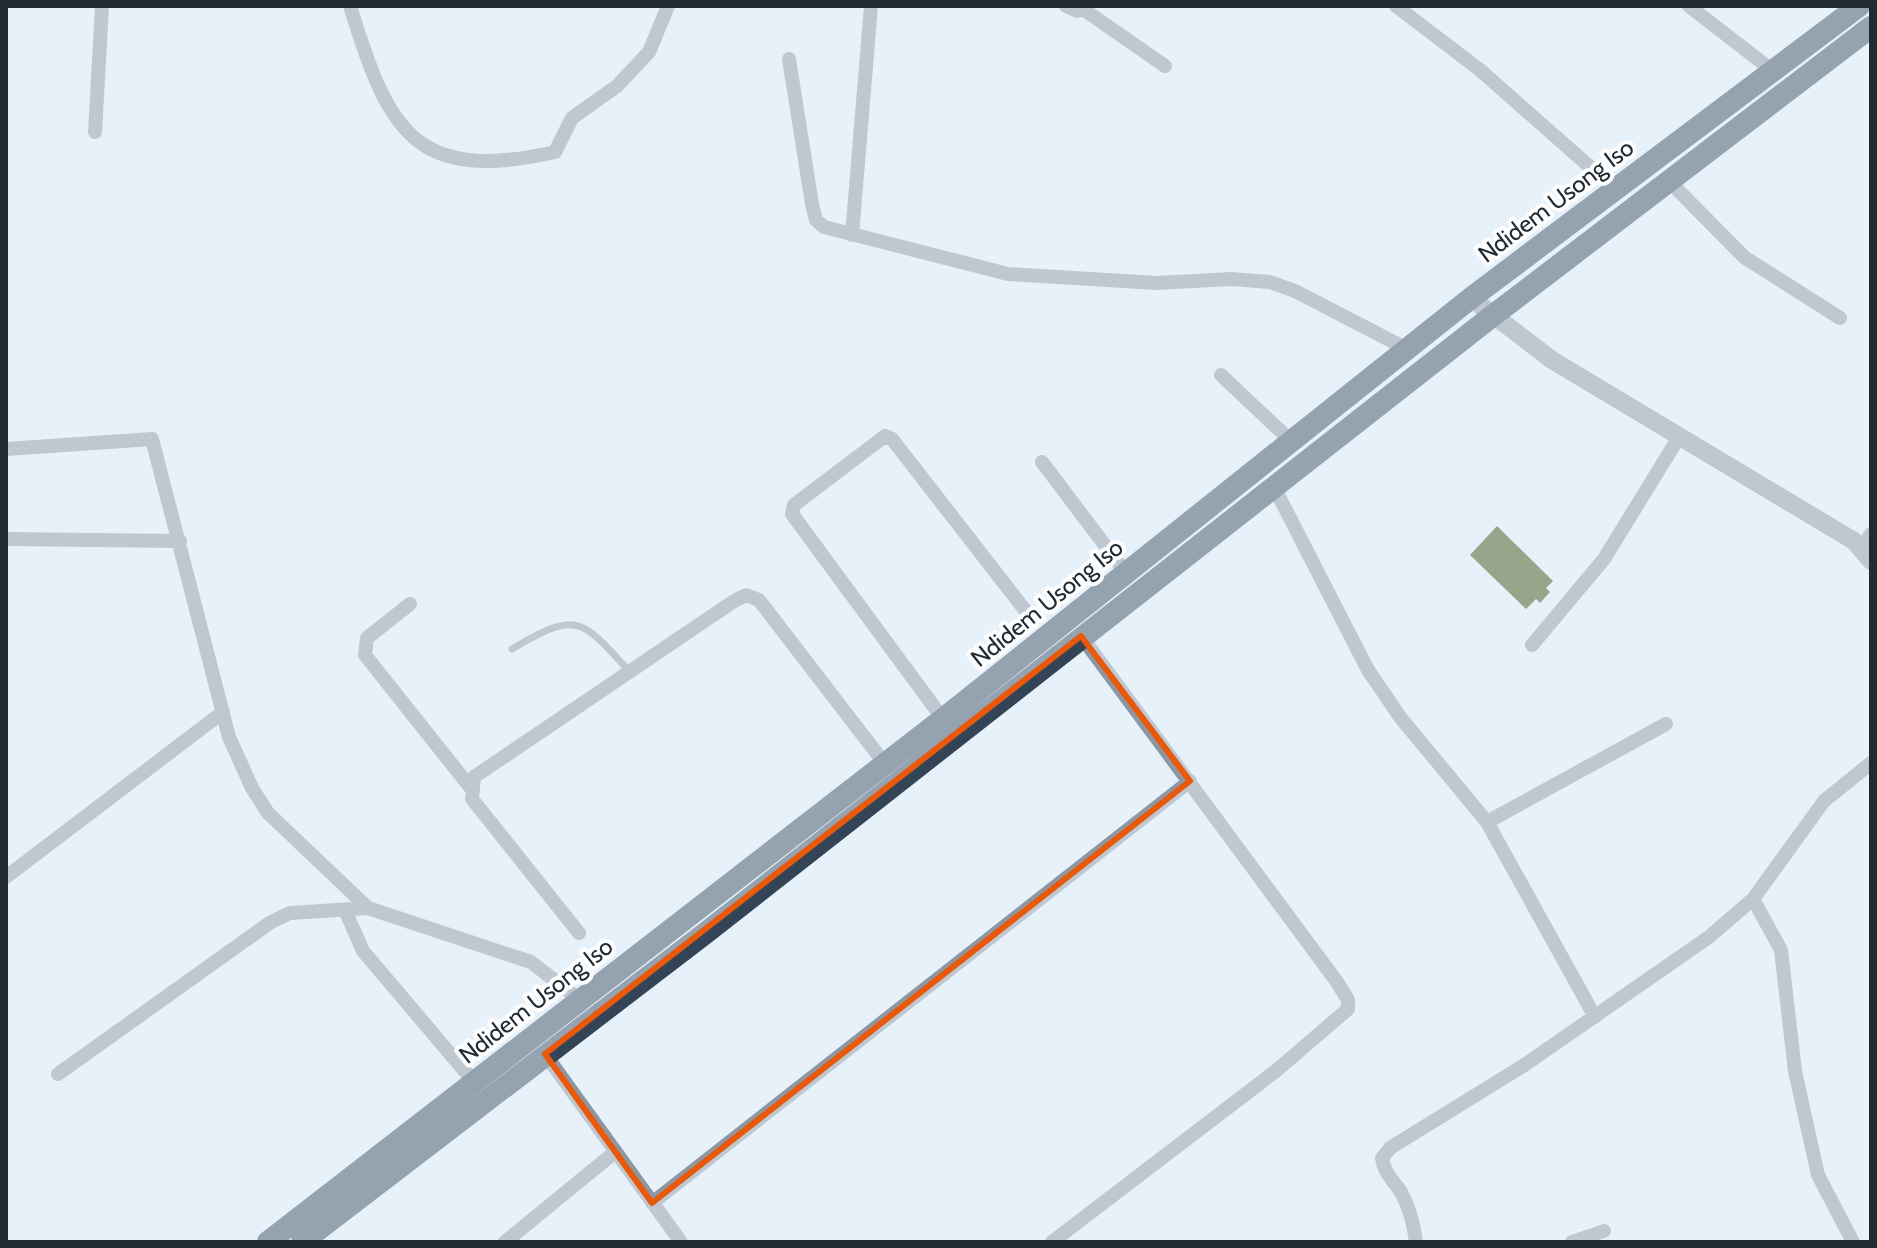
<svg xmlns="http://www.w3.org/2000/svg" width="1877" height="1248" font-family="Cabin,sans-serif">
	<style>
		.building { fill: #374c03 }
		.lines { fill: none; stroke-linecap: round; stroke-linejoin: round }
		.service { stroke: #8e97a1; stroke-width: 7 }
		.minor { stroke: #8e97a1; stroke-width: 14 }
		.tertiary { stroke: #8e97a1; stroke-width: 18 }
		.trunk { stroke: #324456; stroke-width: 22 }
		.marked { fill: none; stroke: #e8590c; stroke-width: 6; stroke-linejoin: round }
		.labels { text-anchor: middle; stroke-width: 8; stroke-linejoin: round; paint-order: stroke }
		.street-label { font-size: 24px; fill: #212a33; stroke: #fdfdfd }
	</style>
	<rect width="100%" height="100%" fill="#e7f1fa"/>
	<!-- building -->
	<path class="building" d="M1497 526 1553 581 1546 588 1550 592 1540 603 1536 599 1526 609 1470 555Z"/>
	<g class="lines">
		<!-- service -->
		<path class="service" d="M512 649C577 611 580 617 629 671"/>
		<!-- minor -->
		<path class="minor" d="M350 6C388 129 413 184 555 152L572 118 617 86 649 52 668 6
			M1066 6 1077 11 1088 6
			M1396 6 1480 70 1615 189
			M1689 6 1773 71
			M1083 9 1165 66
			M789 59 812 204 816 220 824 227 1008 274 1157 283 1231 279 1270 282 1295 291 1409 350
			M95 132 102 6
			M1669 181 1744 257 1840 318
			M852 235 871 6
			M1221 375 1292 442
			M6 449 152 439 229 737 252 788 268 813 368 908 531 962 580 1000
			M1042 462 1126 573
			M1273 485 1368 670 1400 717 1487 822 1595 1017
			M6 539 180 541
			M1861 549 1871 534
			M410 604 367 638 365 655 470 787
			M1532 645 1604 559 1679 437
			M943 719 792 514 794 505 885 436 892 439 1028 614
			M1487 822 1666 724
			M6 877 223 712
			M1753 899 1781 950 1795 1071 1818 1175 1853 1242
			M345 910 363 951 474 1082
			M579 933 472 799 474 777 734 601 746 595 759 600 885 764
			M545 1054 681 1242
			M58 1074 271 922 290 913 368 908
			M652 1203 1190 781
			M505 1242 615 1152
			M1052 1242 1277 1070 1348 1009V1000L1337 982 1081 636
			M1416 1242C1414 1225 1409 1207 1401 1192 1393 1180 1384 1173 1382 1158L1390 1148 1523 1066 1709 937 1753 899 1824 801 1871 763
			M1572 1242 1604 1231"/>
		<!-- tertiary -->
		<path class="tertiary" d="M1471 298 1552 360 1854 541 1871 561"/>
		<!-- trunk -->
		<path class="trunk" d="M268 1242 943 719 1471 298 1859 6
			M302 1242 703 935 1491 317 1871 27"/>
	</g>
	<!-- marked area -->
	<path d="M0 0H1877V1248H0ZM1081 636 1190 781 652 1203 545 1054Z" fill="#e7f1fa" fill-opacity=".55" fill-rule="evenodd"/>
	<path class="marked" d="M1081 636 1190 781 652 1203 545 1054Z"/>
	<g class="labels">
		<!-- street labels -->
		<g class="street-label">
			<text transform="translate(1556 201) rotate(-37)" y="8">Ndidem Usong Iso</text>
			<text transform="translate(1047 603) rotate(-39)" y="8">Ndidem Usong Iso</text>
			<text transform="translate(536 1001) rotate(-38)" y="8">Ndidem Usong Iso</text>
		</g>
	</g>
	<!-- border -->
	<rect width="1877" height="1248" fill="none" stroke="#212a33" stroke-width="16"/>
</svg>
